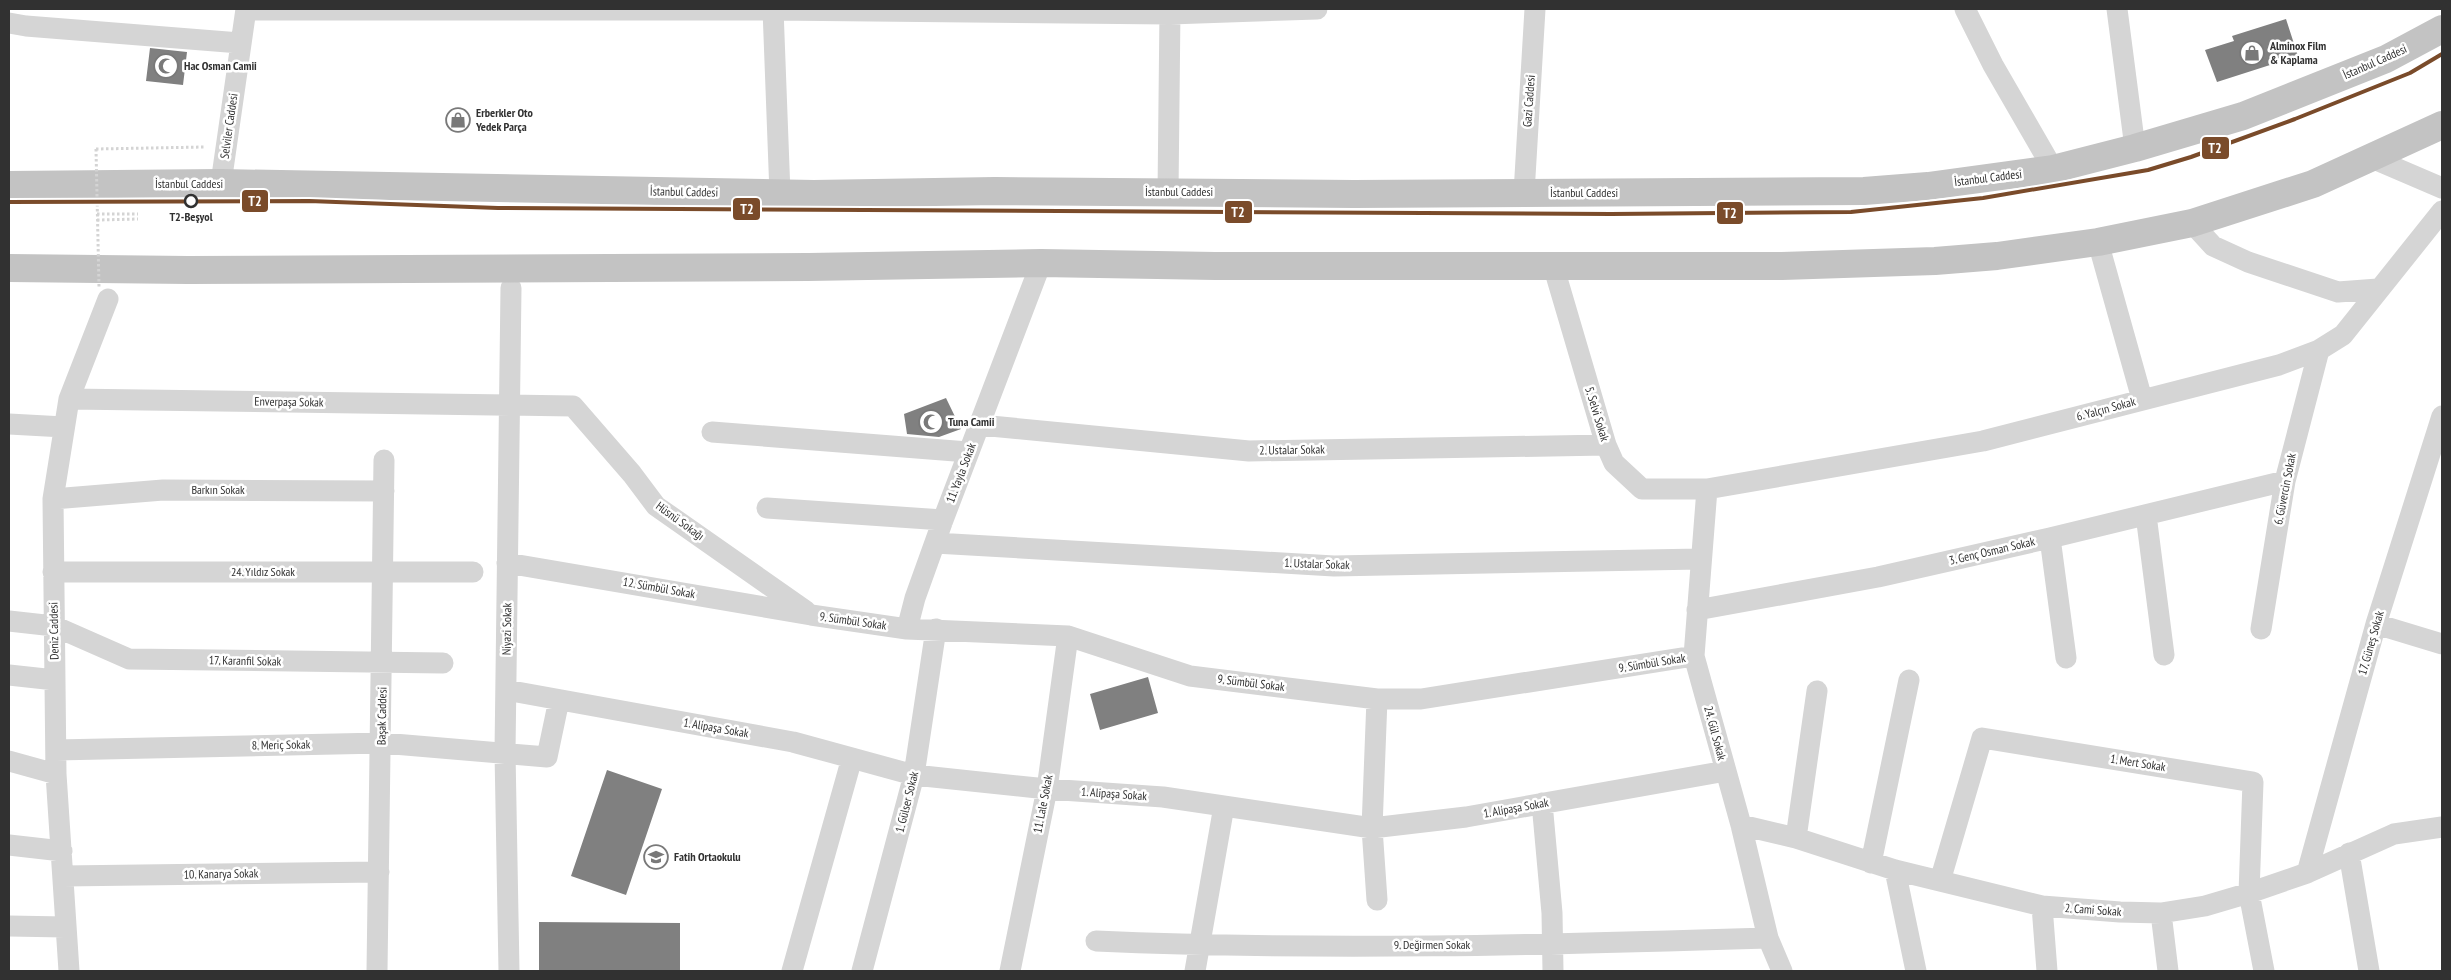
<svg xmlns="http://www.w3.org/2000/svg" width="2451" height="980" font-family="'PT Sans Narrow',sans-serif">
	<style>
		.building { fill: #808080 }
		.lines { fill: none; stroke-linecap: round; stroke-linejoin: round }
		.path { stroke: #d4d4d4; stroke-width: 3; stroke-dasharray: 2.5 2.5; stroke-linecap: butt }
		.minor { stroke: #d5d5d5; stroke-width: 21 }
		.highway { stroke: #c3c3c3; stroke-width: 28 }
		.path-bridge { stroke: #d4d4d4; stroke-width: 3; stroke-dasharray: 2.5 2.5; stroke-linecap: butt }
		.tram-1-casing { stroke: #fff; stroke-width: 8 }
		.tram-1 { stroke: #7a4b2a; stroke-width: 4 }
		.stop-dot { fill: #fff; stroke: #313131; stroke-width: 2.5 }
		.labels { text-anchor: middle; stroke-width: 5; stroke-linejoin: round; paint-order: stroke }
		.poi-label { font-size: 12px; font-weight: bold; fill: #313131; stroke: #fff; text-anchor: start }
		.street-label { font-size: 12px; fill: #313131; stroke: #fff }
		.stop-label { font-size: 12px; font-weight: bold; fill: #313131; stroke: #fff }
		.line-badge { stroke: #fff; stroke-width: 2 }
		.badge-label { font-size: 14px; text-anchor: middle; font-weight: bold; fill: #fff }
	</style>
	<rect width="100%" height="100%" fill="#fff"/>
	<!-- building -->
	<path class="building" d="M2286 19 2298 56 2217 82 2205 50 2234 41 2232 36Z
		M150 48 187 52 183 85 146 81Z
		M946 398 961 429 939 437 907 434 904 414Z
		M1148 677 1158 713 1100 730 1090 694Z
		M607 770 662 789 626 895 571 876Z
		M539 922 680 923V971H539Z"/>
	<g class="lines">
		<!-- path -->
		<path class="path" d="M96 149 205 147
			M97 214H138
			M97 220 138 219"/>
		<!-- minor -->
		<path class="minor" d="M773 9 780 194
			M1965 9 1993 65 2053 169
			M2117 9 2135 148
			M246 10H773L1170 14 1317 9
			M9 23 26 26 240 43
			M2372 158 2442 188
			M221 183 246 9
			M1168 193 1170 9
			M1524 193 1535 9
			M2192 223 2213 246 2248 262 2338 292 2378 289
			M2098 242 2142 399
			M1553 265 1606 445 1614 463 1642 489H1707L1983 441 2279 365 2319 350 2343 335 2442 211
			M69 399 573 406 632 474 656 506 806 611
			M9 424 64 427
			M980 425 1249 451 1606 445
			M712 432 968 452
			M1707 489 1694 656 1741 825 1768 938 1782 971
			M53 499 163 490 384 491
			M767 508 943 520
			M2146 515 2164 655
			M2050 538 2066 658
			M935 543 1334 566 1700 559
			M507 563 811 615 907 629 1068 636 1190 676 1377 699H1421L1694 656
			M53 572H473
			M1697 610 1878 577 2050 538 2285 481
			M9 621 54 626 129 659 443 663
			M2376 624 2442 644
			M907 629 915 598 943 520 1041 263
			M2261 629 2285 481 2319 350
			M9 675 55 680
			M506 690 793 742 914 775 1047 789 1163 797 1372 828 1466 817 1726 771
			M56 750 382 743 547 757 559 700
			M9 761 56 774
			M1542 803 1552 913 1553 971
			M1741 825 1796 838 1895 870 2042 906 2120 912 2161 913 2205 906 2249 893 2307 873 2394 834 2442 827
			M1796 838 1817 691
			M9 845 62 851
			M2349 853 2369 971
			M1871 863 1909 680
			M1895 870 1916 971
			M2307 873 2376 624 2442 416
			M63 876 379 872
			M1940 881 1982 738 2253 782 2249 893 2264 971
			M1377 900 1372 828 1377 699
			M2042 906 2047 971
			M2161 913 2168 971
			M9 926 65 927
			M1096 941C1319 951 1544 945 1768 938
			M69 971 56 774 53 499 69 399 108 299
			M377 971 384 460
			M509 971 505 752 511 288
			M792 971 852 758
			M862 971 914 775 936 629
			M1010 971 1047 789 1068 636
			M1195 971 1224 806"/>
		<!-- highway -->
		<path class="highway" d="M9 185 221 183 814 194 995 191 1354 194 1864 191 1928 186 2053 169 2135 148 2243 116 2386 59 2442 29
			M9 268 188 270 808 267 1041 263 1215 266H1782L1935 261 1997 256 2098 242 2192 223 2313 184 2442 125"/>
		<!-- path-bridge -->
		<path class="path-bridge" d="M96 149 99 287"/>
		<!-- tram-1 casing -->
		<g class="tram-1-casing">
			<path id="tram-1" d="M9 202 309 201 498 208 1611 214 1851 212 1983 198 2148 170 2191 157 2295 119 2410 73 2442 54"/>
		</g>
		<!-- tram-1 -->
		<use href="#tram-1" class="tram-1"/>
	</g>
	<!-- icons -->
	<defs>
		<g id="shop-ring" transform="scale(1.25)"><circle r="9.5" fill="#fff" stroke="#797979" stroke-width="1.5"/><path d="M-5-2.5h2.3a2.7 3.5 0 0 1 5.4 0H5L5.5 6h-11ZM-1.5-2.5h3a1.5 2.3 0 0 0-3 0Z" fill="#797979"/></g>
		<g id="mosque-ring" transform="scale(1.25)"><circle r="9.5" fill="#fff" stroke="#797979" stroke-width="1.5"/><path d="M3.5-4.9A6 6 0 1 0 3.5 4.9A5 5 0 1 1 3.5-4.9Z" fill="#797979"/></g>
		<g id="school-ring" transform="scale(1.25)"><circle r="9.5" fill="#fff" stroke="#797979" stroke-width="1.5"/><path d="M0-5L7-2L0 1L-7-2ZM-4 1L0 2.5L4 1V4Q0 6-4 4Z" fill="#797979"/></g>
	</defs>
	<g fill-rule="evenodd">
		<use href="#shop-ring" x="2252" y="53"/>
		<use href="#mosque-ring" x="166" y="66"/>
		<use href="#shop-ring" x="458" y="120"/>
		<use href="#mosque-ring" x="931" y="422"/>
		<use href="#school-ring" x="656" y="857"/>
	</g>
	<!-- markers -->
	<circle class="stop-dot" cx="191" cy="201" r="6"/>
	<g class="labels">
		<!-- poi labels -->
		<g class="poi-label">
			<text x="2270" y="50">Alminox Film<tspan x="2270" dy="14">&amp; Kaplama</tspan></text>
			<text x="184" y="70">Hac Osman Camii</text>
			<text x="476" y="117">Erberkler Oto<tspan x="476" dy="14">Yedek Parça</tspan></text>
			<text x="948" y="426">Tuna Camii</text>
			<text x="674" y="861">Fatih Ortaokulu</text>
		</g>
		<!-- street labels -->
		<g class="street-label">
			<text transform="translate(2375 62) rotate(-24)" y="4">İstanbul Caddesi</text>
			<text transform="translate(1529 101) rotate(-86)" y="4">Gazi Caddesi</text>
			<text transform="translate(229 126) rotate(-82)" y="4">Selviler Caddesi</text>
			<text transform="translate(1988 178) rotate(-7)" y="4">İstanbul Caddesi</text>
			<text x="189" y="188">İstanbul Caddesi</text>
			<text transform="translate(684 192) rotate(1)" y="4">İstanbul Caddesi</text>
			<text x="1179" y="196">İstanbul Caddesi</text>
			<text x="1584" y="197">İstanbul Caddesi</text>
			<text transform="translate(289 402) rotate(1)" y="4">Enverpaşa Sokak</text>
			<text transform="translate(2106 409) rotate(-15)" y="4">6. Yalçın Sokak</text>
			<text transform="translate(1597 414) rotate(73)" y="4">5. Selvi Sokak</text>
			<text transform="translate(1292 450) rotate(-1)" y="4">2. Ustalar Sokak</text>
			<text transform="translate(961 473) rotate(-69)" y="4">11. Yayla Sokak</text>
			<text transform="translate(2285 489) rotate(-79)" y="4">6. Güvercin Sokak</text>
			<text x="218" y="494">Barkın Sokak</text>
			<text transform="translate(680 521) rotate(36)" y="4">Hüsnü Sokağı</text>
			<text transform="translate(1992 551) rotate(-13)" y="4">3. Genç Osman Sokak</text>
			<text transform="translate(1317 564) rotate(2)" y="4">1. Ustalar Sokak</text>
			<text x="263" y="576">24. Yıldız Sokak</text>
			<text transform="translate(659 588) rotate(10)" y="4">12. Sümbül Sokak</text>
			<text transform="translate(853 621) rotate(8)" y="4">9. Sümbül Sokak</text>
			<text transform="translate(507 629) rotate(-89)" y="4">Niyazi Sokak</text>
			<text transform="translate(54 631) rotate(-91)" y="4">Deniz Caddesi</text>
			<text transform="translate(2371 643) rotate(-74)" y="4">17. Güneş Sokak</text>
			<text transform="translate(245 661) rotate(1)" y="4">17. Karanfil Sokak</text>
			<text transform="translate(1652 663) rotate(-9)" y="4">9. Sümbül Sokak</text>
			<text transform="translate(1251 683) rotate(7)" y="4">9. Sümbül Sokak</text>
			<text transform="translate(382 716) rotate(-89)" y="4">Başak Caddesi</text>
			<text transform="translate(716 728) rotate(10)" y="4">1. Alipaşa Sokak</text>
			<text transform="translate(1715 733) rotate(75)" y="4">24. Gül Sokak</text>
			<text transform="translate(281 745) rotate(-1)" y="4">8. Meriç Sokak</text>
			<text transform="translate(2138 763) rotate(9)" y="4">1. Mert Sokak</text>
			<text transform="translate(1114 794) rotate(4)" y="4">1. Alipaşa Sokak</text>
			<text transform="translate(907 802) rotate(-76)" y="4">1. Gülser Sokak</text>
			<text transform="translate(1043 804) rotate(-79)" y="4">11. Lale Sokak</text>
			<text transform="translate(1516 808) rotate(-10)" y="4">1. Alipaşa Sokak</text>
			<text transform="translate(221 874) rotate(-1)" y="4">10. Kanarya Sokak</text>
			<text transform="translate(2093 910) rotate(4)" y="4">2. Cami Sokak</text>
			<text x="1432" y="949">9. Değirmen Sokak</text>
		</g>
		<!-- stop labels -->
		<g class="stop-label">
			<text x="191" y="221">T2-Beşyol</text>
		</g>
	</g>
	<g class="line-badge">
		<rect x="2201" y="136" width="29" height="24" rx="5" fill="#7a4b2a"/>
		<rect x="241" y="189" width="28" height="24" rx="5" fill="#7a4b2a"/>
		<rect x="732" y="197" width="29" height="24" rx="5" fill="#7a4b2a"/>
		<rect x="1224" y="200" width="29" height="24" rx="5" fill="#7a4b2a"/>
		<rect x="1716" y="201" width="28" height="24" rx="5" fill="#7a4b2a"/>
	</g>
	<g class="badge-label">
		<text x="2215" y="153">T2</text>
		<text x="255" y="206">T2</text>
		<text x="747" y="214">T2</text>
		<text x="1238" y="217">T2</text>
		<text x="1730" y="218">T2</text>
	</g>
	<!-- border -->
	<rect width="2451" height="980" fill="none" stroke="#313131" stroke-width="20"/>
</svg>
